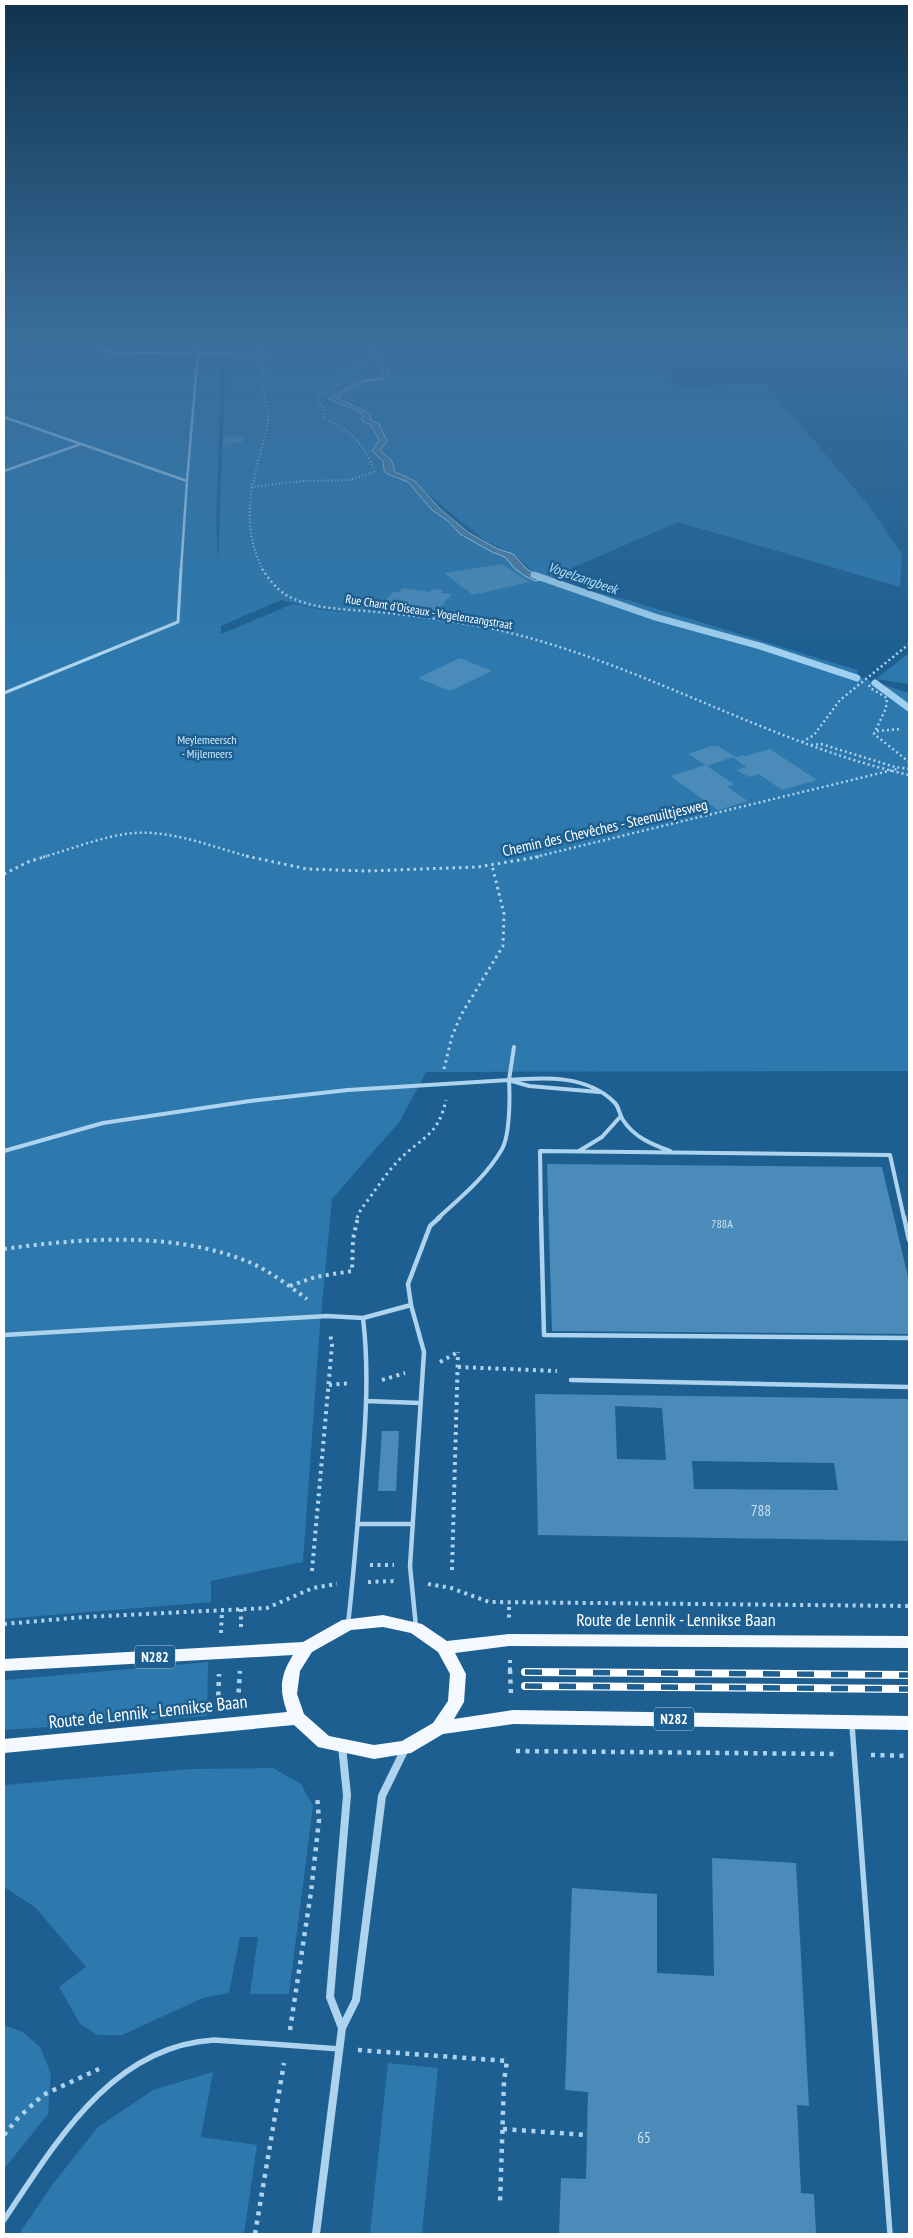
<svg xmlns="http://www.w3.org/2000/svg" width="913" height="2238" font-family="'PT Sans Narrow',sans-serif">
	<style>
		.green { fill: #2d78ac; fill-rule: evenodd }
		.water { fill: #507ea1; stroke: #a0d0ef }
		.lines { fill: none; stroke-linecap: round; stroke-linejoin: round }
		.stream { stroke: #a0d0ef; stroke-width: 7 }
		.building { fill: #4a8bb9; fill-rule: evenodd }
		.path-far4 { stroke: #add3ee; stroke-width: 2; stroke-dasharray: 1 2.5; stroke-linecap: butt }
		.path-far3 { stroke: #add3ee; stroke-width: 2.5; stroke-dasharray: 2 3; stroke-linecap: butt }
		.path-far2 { stroke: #add3ee; stroke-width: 3; stroke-dasharray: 2.5 4; stroke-linecap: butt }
		.path-far1 { stroke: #add3ee; stroke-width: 4; stroke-dasharray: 3 4.5; stroke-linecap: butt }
		.path { stroke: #add3ee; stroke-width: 4.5; stroke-dasharray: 4 5.5; stroke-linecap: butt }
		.lane-far4 { stroke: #add3ee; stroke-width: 2.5 }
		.lane-far3 { stroke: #add3ee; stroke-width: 3 }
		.lane-far2 { stroke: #add3ee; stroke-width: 4 }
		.lane-far1 { stroke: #add3ee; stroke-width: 4.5 }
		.lane { stroke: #add3ee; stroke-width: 5.5 }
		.street { stroke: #add3ee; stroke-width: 8 }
		.primary { fill: #f3f9ff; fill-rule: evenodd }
		.rail-casing { stroke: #fff; stroke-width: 8 }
		.rail { stroke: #1d5f90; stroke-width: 5.5; stroke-dasharray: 17; stroke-linecap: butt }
		.labels { text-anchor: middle; stroke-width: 5; stroke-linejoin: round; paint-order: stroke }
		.far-street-label { font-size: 12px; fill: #fff; stroke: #1d5f90 }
		.far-park-label { font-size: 12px; fill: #d2eafa; stroke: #1d5f90 }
		.number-label { font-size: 12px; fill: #d2e2ee }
		.far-water-label { font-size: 14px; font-style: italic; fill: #b9dcf5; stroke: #1d5f90 }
		.shield { fill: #1d5f90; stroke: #bbcfde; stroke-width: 1 }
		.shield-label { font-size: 14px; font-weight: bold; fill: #fff }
		.street-label { font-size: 15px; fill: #fff; stroke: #1d5f90 }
		.near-number-label { font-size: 15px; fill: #d2e2ee }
		.near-street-label { font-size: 18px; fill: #fff; stroke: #1d5f90 }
	</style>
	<rect width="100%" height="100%" fill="#1d5f90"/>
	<!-- green -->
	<path class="green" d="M4 340H375L372 344 383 363 384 379 363 381 357 386C367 382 382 382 390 377V366L377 345 380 340H632L678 387 765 383 870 507 902 554 900 587 678 522 547 579 531 570 517 556 484 540 421 488H415L466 534 508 555 533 577 628 600 857 670 859 677 909 693V1071L426 1072 400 1121 332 1199 320 1325 303 1562 211 1581V1602L4 1619ZM225 350 226 354 218 563 216 520 222 351ZM281 600 311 607 362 614 325 610 293 604 221 634V626Z
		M732 340H909V343L733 341Z
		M909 653V684L876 679Z
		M208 1662 207 1716 4 1730V1680Z
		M273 1768 301 1784 313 1806 289 1994H250L258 1937H240L229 1993 203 1998 122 2035H98L80 2024 59 1987 86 1967 36 1908 4 1887V1785L190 1769Z
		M4 2025 23 2032 40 2047 51 2074 48 2114 4 2169Z
		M388 2063 438 2068 422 2234H370Z
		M213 2072 201 2137 257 2145 244 2234H19L52 2185 98 2127 153 2090Z"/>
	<!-- water -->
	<path class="water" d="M373 340H378L375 346 390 373C383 384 375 378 365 382 357 386 344 392 337 398L371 414 370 420 379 424 387 441 380 450 392 461 395 472 415 481 440 509 469 533 498 549 513 554 528 570 547 579 535 581 525 576 515 569 505 557 492 552 460 534 448 521 432 510 408 482 387 474 384 470 383 461 372 451 379 440 371 425 361 420 363 417 361 412 328 399 359 381 382 378V366L370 346Z"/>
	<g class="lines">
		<!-- stream -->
		<path class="stream" d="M534 575 655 617 760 646 857 678
			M875 683 909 708"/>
	</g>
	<!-- building -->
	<path class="building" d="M243 436 242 443H230V446H223V437Z
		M502 564 529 582 473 595 444 573Z
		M403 588 430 592 432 589 443 590 441 593 452 594 436 612 387 606 390 602 384 601 393 592H399Z
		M460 658 492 671 450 691 418 678Z
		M711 746H718L736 757 743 755 745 756 770 749 817 780 782 790 759 774 749 777 736 770 746 767 733 757 707 766 734 784 727 787 748 801 718 810 670 776 706 765 688 754Z
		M547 1164 882 1167 909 1281V1334L552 1331Z
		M535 1394 909 1399V1541L538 1535ZM615 1406 662 1408 666 1460 617 1459ZM692 1461 834 1463 838 1490 694 1489Z
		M382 1431H399L396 1491H378Z
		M712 1858 796 1863 809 2106 797 2105 801 2193 814 2194 816 2234H559L561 2178 586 2179 588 2092 565 2090 572 1888 657 1894V1973L714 1976Z"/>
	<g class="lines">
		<!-- path-far4 -->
		<path class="path-far4" d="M251 487 303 481 349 480 375 472C365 445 351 430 324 419L325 409 317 400 320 395 337 384 342 376 367 363 369 356 364 349V340
			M263 570C244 533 248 497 259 458 262 446 267 432 268 420 269 401 257 386 264 367"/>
		<!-- path-far3 -->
		<path class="path-far3" d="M262 569C269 579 277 590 288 596 314 610 348 609 377 612 414 615 452 621 489 628 635 659 764 742 909 775
			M869 685 870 688 887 698 886 708 874 734 909 762
			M877 731 901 729
			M802 742 814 735 840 700 909 644
			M811 745 821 744 895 767 909 769
			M43 857C72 849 103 836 133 833 172 830 213 847 250 857
			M535 857 897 769 898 767"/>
		<!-- path-far2 -->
		<path class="path-far2" d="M246 856 307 869 367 871 478 867 543 856
			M4 874 28 862 47 856
			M444 1069 452 1036 461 1015 503 946 504 914 492 865
			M357 1218 361 1209C374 1193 385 1174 399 1160 423 1136 438 1136 446 1100"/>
		<!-- path-far1 -->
		<path class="path-far1" d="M4 1249C83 1238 173 1231 249 1262 270 1271 289 1286 307 1299
			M290 1286 315 1277 352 1271 353 1239 358 1217
			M440 1362 458 1352
			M458 1367 557 1371
			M382 1380 405 1373
			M329 1385 351 1383
			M370 1565H394
			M452 1570 458 1352
			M312 1571 332 1345 330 1333
			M368 1582 394 1581
			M428 1584 451 1588 489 1602 909 1606
			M509 1607V1620
			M241 1609V1631
			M4 1624 84 1617 267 1608 313 1588 337 1584
			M221 1633 222 1611
			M510 1660V1671"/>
		<!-- path -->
		<path class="path" d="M510 1670 511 1696
			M238 1702 240 1671
			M218 1705 219 1674
			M516 1751 838 1754
			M871 1755 909 1756
			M290 2030 311 1892 319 1820 317 1795
			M358 2050 507 2061 504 2081 500 2204
			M503 2129 587 2135
			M4 2135 18 2118 43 2095 99 2069
			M255 2234 284 2063"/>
		<!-- lane-far4 -->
		<path class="lane-far4" d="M85 340 106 351 117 353 269 352
			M4 346 29 340
			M4 417 187 481 181 570
			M4 471 81 444
			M187 481 198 352 197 342 194 340"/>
		<!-- lane-far3 -->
		<path class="lane-far3" d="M4 693 178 622 181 569"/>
		<!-- lane-far2 -->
		<path class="lane-far2" d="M509 1080C545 1077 588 1075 615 1103 619 1107 619 1114 623 1120 634 1137 651 1144 670 1151
			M509 1080 514 1047
			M512 1081 529 1086 599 1092
			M4 1151 103 1123 250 1101 348 1090 509 1080C510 1097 510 1135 502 1149 486 1177 461 1197 438 1218
			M579 1151 602 1137 620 1117
			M541 1218 540 1151 890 1155 904 1218"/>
		<!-- lane-far1 -->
		<path class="lane-far1" d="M541 1217 544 1335 909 1338
			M904 1217 909 1240
			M4 1335 327 1316 363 1318 411 1305
			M571 1380 909 1387
			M366 1401 420 1403
			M358 1524H413
			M348 1624C354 1572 358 1520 362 1467 366 1418 369 1368 363 1318
			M416 1627 410 1566 424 1352 411 1305 408 1284 430 1226 440 1217"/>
		<!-- lane -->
		<path class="lane" d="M852 1725 890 2234
			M4 2220C55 2144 111 2046 214 2040L340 2049"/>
		<!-- street -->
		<path class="street" d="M342 1746 347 1795 330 1997 342 2028
			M316 2234 342 2028 356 2000 382 1796 405 1749"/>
		<!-- primary -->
		<path class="primary" d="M383 1615 422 1624 447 1641 509 1634 909 1636V1648L509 1646 455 1653 466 1674 464 1702 454 1719 513 1710 909 1716V1730L513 1724 443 1734 411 1753 374 1759 318 1747 294 1725 4 1753V1739L287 1712C279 1689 280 1676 293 1655L4 1671V1659L303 1642 342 1620ZM383 1627 411 1633 438 1652 450 1674 448 1701 433 1723 402 1741 374 1745 329 1736 304 1714 297 1694 300 1671 312 1652 351 1630Z"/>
		<!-- rail casing -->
		<g class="rail-casing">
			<path id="rail" d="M525 1672 909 1675
				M525 1686 909 1689"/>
		</g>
		<!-- rail -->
		<use href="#rail" class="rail"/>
	</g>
	<!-- sky -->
	<linearGradient id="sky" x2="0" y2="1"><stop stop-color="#10344f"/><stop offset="0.52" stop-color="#3a6f9c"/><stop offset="1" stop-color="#3a6f9c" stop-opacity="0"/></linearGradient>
	<rect width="913" height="653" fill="url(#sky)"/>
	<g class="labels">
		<!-- far-street labels -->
		<g class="far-street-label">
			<text transform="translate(429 612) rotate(9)" y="4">Rue Chant d'Oiseaux - Vogelenzangstraat</text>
		</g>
		<!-- far-park labels -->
		<g class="far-park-label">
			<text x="207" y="744">Meylemeersch<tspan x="207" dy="14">- Mijlemeers</tspan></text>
		</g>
		<!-- number labels -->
		<g class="number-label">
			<text x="722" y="1228">788A</text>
		</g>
		<!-- far-water labels -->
		<g class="far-water-label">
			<text transform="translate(583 578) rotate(19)" y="5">Vogelzangbeek</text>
		</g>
		<!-- shield labels -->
		<g class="shield">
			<rect x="135" y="1645.5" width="40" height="23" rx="4"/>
			<rect x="654" y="1707.5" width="40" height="23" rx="4"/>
		</g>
		<g class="shield-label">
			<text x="155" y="1662">N282</text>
			<text x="674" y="1724">N282</text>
		</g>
		<!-- street labels -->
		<g class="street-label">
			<text transform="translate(605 828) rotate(-13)" y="5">Chemin des Chevêches - Steenuiltjesweg</text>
		</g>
		<!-- near-number labels -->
		<g class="near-number-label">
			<text x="761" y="1516">788</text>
			<text x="644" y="2143">65</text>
		</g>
		<!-- near-street labels -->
		<g class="near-street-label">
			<text x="676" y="1626">Route de Lennik - Lennikse Baan</text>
			<text transform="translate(148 1712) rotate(-6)" y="6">Route de Lennik - Lennikse Baan</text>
		</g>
	</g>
	<!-- border -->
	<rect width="913" height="2238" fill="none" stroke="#ffffff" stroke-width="10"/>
</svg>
